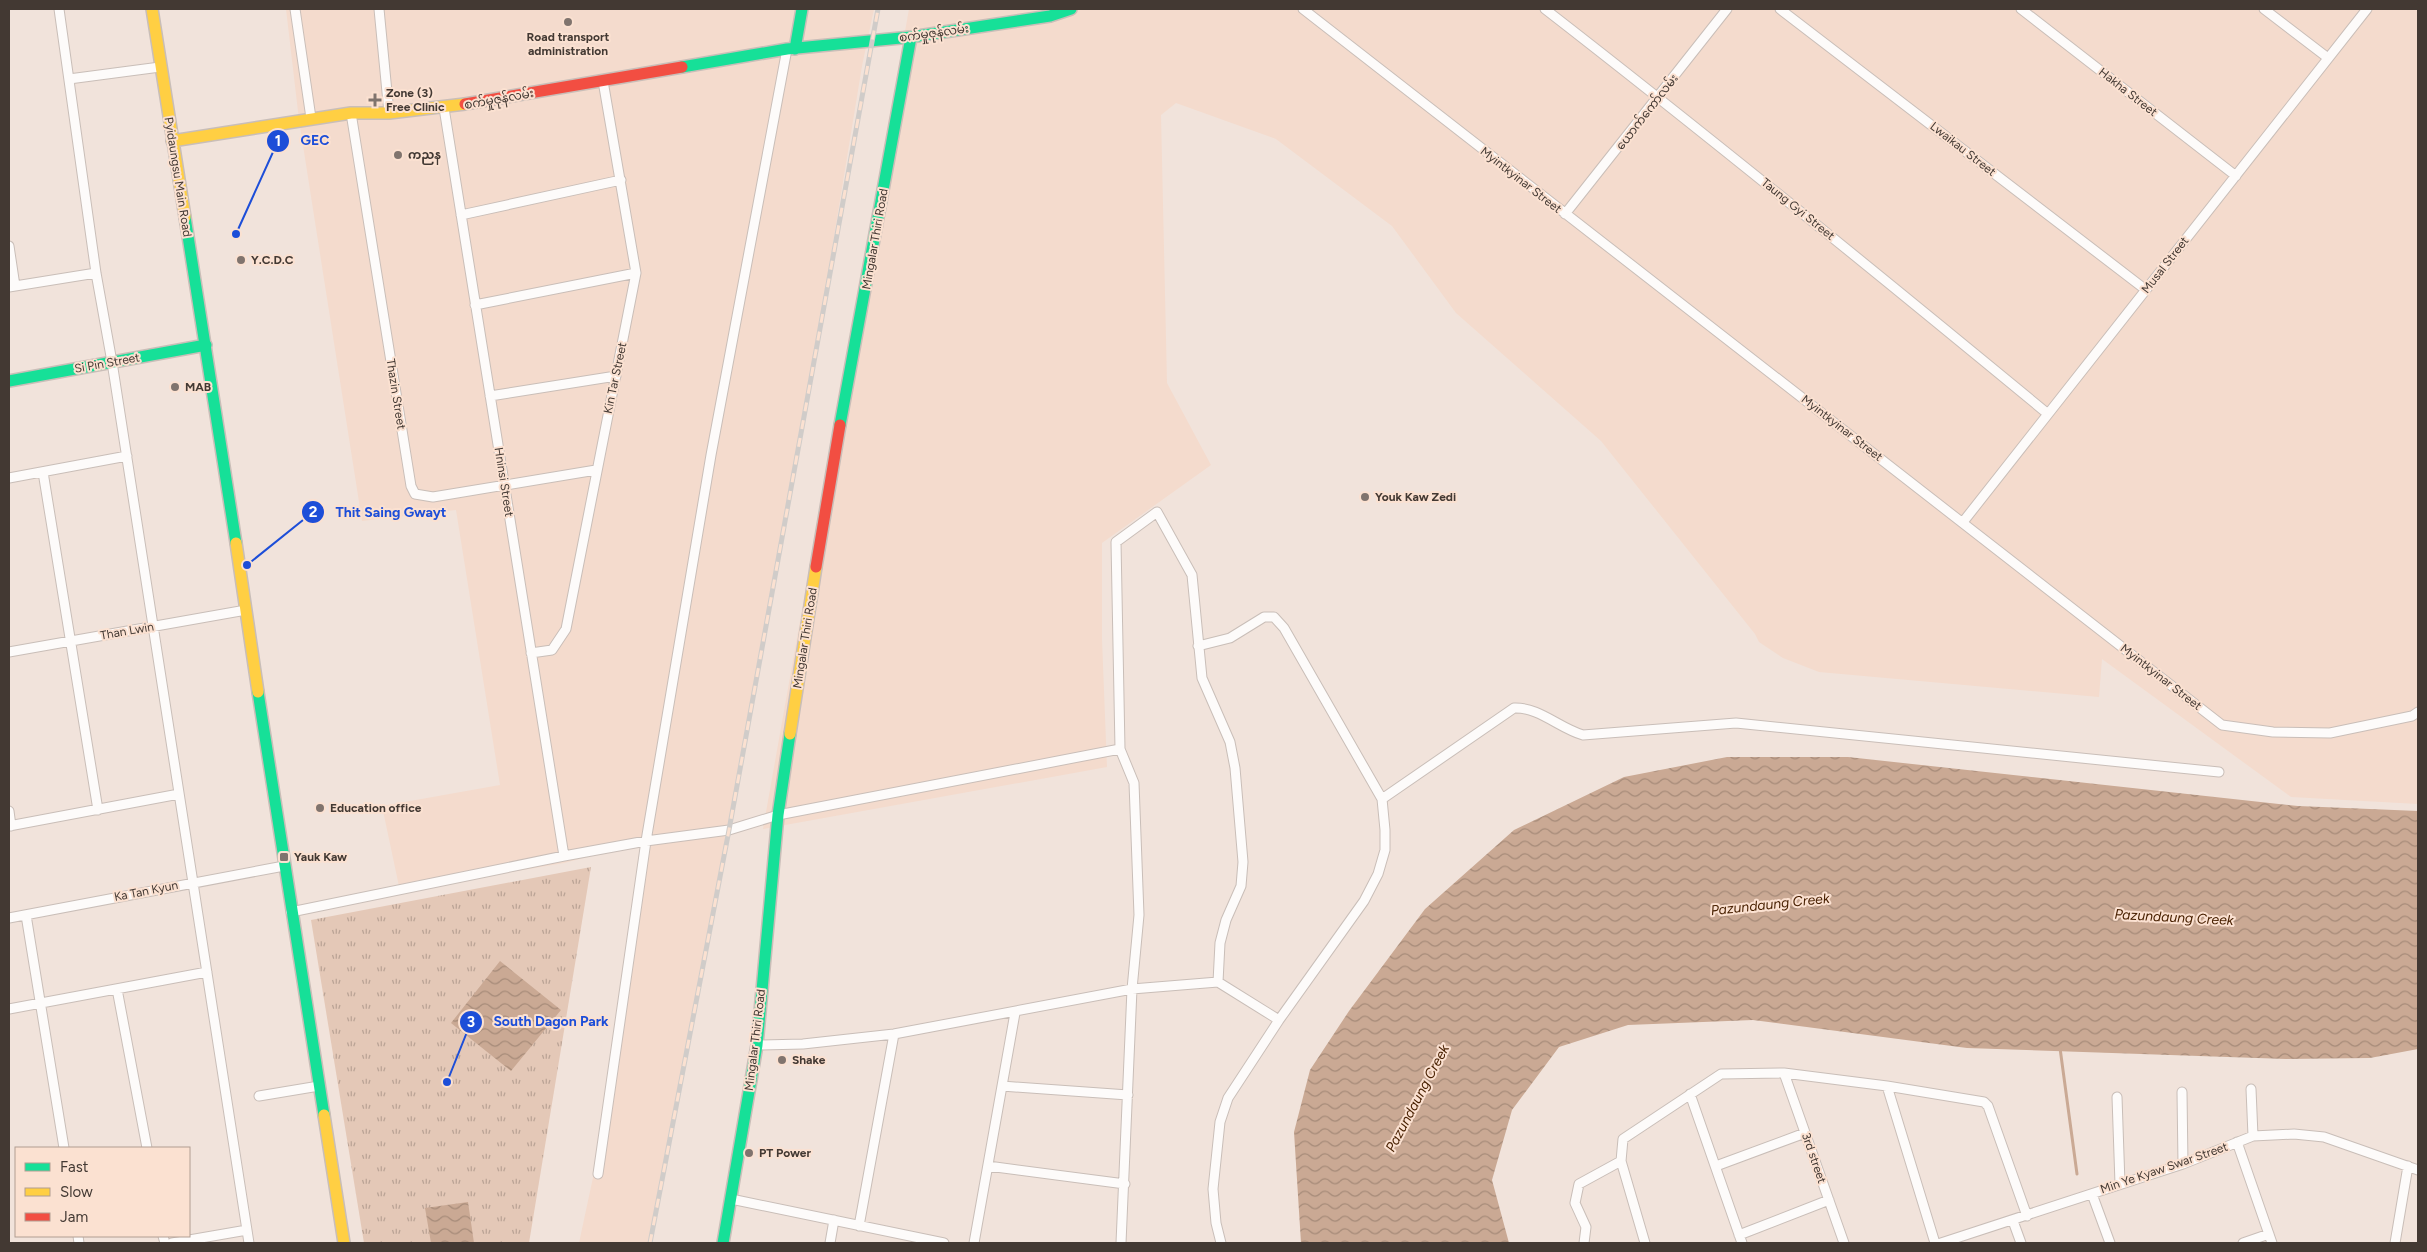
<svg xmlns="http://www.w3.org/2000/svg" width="2427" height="1252" font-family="Figtree,'Noto Sans Myanmar',sans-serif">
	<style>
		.built { fill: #f4dbcd }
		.park { fill: url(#park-tufts) }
		.water { fill: url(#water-waves) }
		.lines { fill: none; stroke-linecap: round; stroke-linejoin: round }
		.stream { stroke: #caa994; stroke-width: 3 }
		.street-casing { stroke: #c9beb8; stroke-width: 11 }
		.fast-casing { stroke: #c9beb8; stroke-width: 14 }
		.slow-casing { stroke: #c9beb8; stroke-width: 14 }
		.jam-casing { stroke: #c9beb8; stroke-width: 14 }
		.street { stroke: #fdfbfa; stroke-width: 9 }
		.fast { stroke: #16e098; stroke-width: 11 }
		.slow { stroke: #ffcf43; stroke-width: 11 }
		.jam { stroke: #f24e42; stroke-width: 11 }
		.rail-casing { stroke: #d0ccc9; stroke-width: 5 }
		.rail { stroke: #fbe1d1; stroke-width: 3; stroke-dasharray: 9; stroke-linecap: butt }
		.poi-dot { fill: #80746e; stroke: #fbe1d1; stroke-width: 2 }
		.labels { text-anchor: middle; stroke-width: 4; stroke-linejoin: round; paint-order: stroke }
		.street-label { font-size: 12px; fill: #433933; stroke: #fbe1d1 }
		.poi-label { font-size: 12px; font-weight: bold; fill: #433933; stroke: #fbe1d1; text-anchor: start }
		.water-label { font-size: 14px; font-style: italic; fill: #482001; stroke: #fbe1d1 }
		.leader { fill: none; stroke: #1d4ed8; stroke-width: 2 }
		.callout-dot { fill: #1d4ed8; stroke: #fbe1d1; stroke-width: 2 }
		.mark-label { font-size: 15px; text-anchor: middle; font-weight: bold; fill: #fff }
		.callout-label { font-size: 14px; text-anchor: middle; font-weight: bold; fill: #1d4ed8; stroke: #fbe1d1; stroke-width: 4; stroke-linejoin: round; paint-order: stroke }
	</style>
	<defs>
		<pattern id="park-tufts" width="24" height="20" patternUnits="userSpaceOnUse" patternTransform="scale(1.25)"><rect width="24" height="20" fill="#e4c8b7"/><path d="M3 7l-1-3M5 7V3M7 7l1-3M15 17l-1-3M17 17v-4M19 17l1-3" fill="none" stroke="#baa395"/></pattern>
		<pattern id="water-waves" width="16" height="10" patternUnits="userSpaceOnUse" patternTransform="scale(1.25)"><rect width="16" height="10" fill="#caa994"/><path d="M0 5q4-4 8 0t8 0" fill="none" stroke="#a68b79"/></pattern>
	</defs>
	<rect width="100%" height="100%" fill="#f1e3db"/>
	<!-- built -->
	<path class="built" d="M286 9H874L862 66 814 359 751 707 650 1243H579L607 1112 646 842 564 863 400 891 382 806 500 785 456 510 362 521 299 120Z
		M909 9H2418V804L2291 797 2102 659 2099 697 1819 672 1783 658 1759 642 1755 634 1601 441 1456 313 1392 226 1276 139 1176 103 1161 115 1167 383 1211 465 1102 543V640L1107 767 763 829Z"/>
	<!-- park -->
	<path class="park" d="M591 867 529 1243H364L311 920Z"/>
	<!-- water -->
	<path class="water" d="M1727 757H1848L2298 806 2418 811V1049L2370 1058 2286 1059 1967 1048 1753 1020 1628 1025 1559 1047 1512 1110 1492 1180 1509 1243H1301L1294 1132 1310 1070 1349 1011 1425 909 1514 830 1624 777Z
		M500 961 561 1010 511 1071 451 1023Z
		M468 1202 474 1243H431L425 1208Z"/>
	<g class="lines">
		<!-- stream -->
		<path class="stream" d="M2060 1048 2077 1174"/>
		<!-- street casing -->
		<g class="street-casing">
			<path id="street" d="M59 9 96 273 112 362 249 1243
				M295 9 311 118
				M379 9 389 113
				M1303 9 2222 725 2273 732 2330 733 2412 716 2418 712
				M1545 9C1715 141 1882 277 2048 414
				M1780 9 2146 290
				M2021 9 2236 176
				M2264 9 2328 58
				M69 79 160 67
				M444 108 564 856
				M351 113 411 486 415 494 433 497 596 470
				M1565 214 1727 9
				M461 215 621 180
				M9 246 15 286
				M9 287 96 273
				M475 305 636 273
				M490 396 616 376
				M43 472 98 810
				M9 478 127 456
				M1963 522 2367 9
				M1198 646 1230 638 1264 617H1274L1284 628 1382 799 1385 830V850L1378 874 1364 901 1279 1020 1228 1098 1220 1122 1213 1189 1216 1223 1221 1243
				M9 652 246 610
				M531 653 552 650 566 629 636 273 603 81
				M1382 799 1514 708C1539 707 1559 728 1583 735L1736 723 2219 772
				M9 811 11 826
				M9 826 179 794
				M291 912 564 856 646 841 729 830 778 815 1120 749
				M26 915 64 1148
				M9 918 284 866
				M117 989 147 1148
				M9 1009 207 972
				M757 1045 803 1044 894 1034 1132 989 1218 982 1279 1020
				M1784 1073 1844 1243
				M1002 1086 1128 1095
				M1887 1086 1935 1243
				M2251 1089 2253 1136
				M2182 1092 2183 1164
				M1690 1094 1742 1243
				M259 1096 319 1086
				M2117 1097 2120 1184
				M2237 1142 2272 1243
				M988 1166 1125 1184
				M1716 1166 1805 1133
				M598 1174 646 841 711 455 787 49
				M2092 1194 2110 1243
				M731 1199 944 1243
				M2013 1221 2021 1243
				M859 1226 894 1034
				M1739 1235 1829 1200
				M78 1236 79 1243
				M163 1236 165 1243
				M172 1243 247 1230
				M830 1243 834 1220
				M974 1243 1015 1013
				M1121 1243 1132 989 1139 915 1134 783 1120 749 1116 542 1157 512 1192 575 1202 678 1230 742 1235 768 1243 862 1241 886 1226 920 1220 943 1218 982
				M1584 1243 1586 1227 1575 1203 1579 1184 1621 1161
				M1645 1243 1621 1161 1623 1139 1721 1074 1784 1073 1887 1086 1984 1102 1988 1106 2027 1216
				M1941 1243 2183 1164 2253 1136 2294 1134 2324 1137 2418 1170
				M2243 1243 2269 1234
				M2395 1243 2408 1166"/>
		</g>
		<!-- fast casing -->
		<g class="fast-casing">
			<path id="fast" d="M795 49 802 9
				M682 67 787 49 911 37 1050 16 1071 9
				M185 217 236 543
				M9 381 206 345
				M840 425 911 37
				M258 692 324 1115
				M723 1243 757 1045 778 815 790 734"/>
		</g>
		<!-- slow casing -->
		<g class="slow-casing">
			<path id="slow" d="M152 9 185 217
				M172 141 351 113H389L465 104
				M236 543 258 692
				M790 734 816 567
				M324 1115 344 1243"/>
		</g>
		<!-- jam casing -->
		<g class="jam-casing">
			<path id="jam" d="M465 104 682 67
				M816 567 840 425"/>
		</g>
		<!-- street -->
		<use href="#street" class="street"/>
		<!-- fast -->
		<use href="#fast" class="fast"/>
		<!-- slow -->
		<use href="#slow" class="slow"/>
		<!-- jam -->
		<use href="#jam" class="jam"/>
		<!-- rail casing -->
		<g class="rail-casing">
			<path id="rail" d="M650 1243 729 830 878 9"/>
		</g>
		<!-- rail -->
		<use href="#rail" class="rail"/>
	</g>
	<!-- markers -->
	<g class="poi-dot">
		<circle cx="568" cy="22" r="5"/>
		<path d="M372.5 92.5h5v5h5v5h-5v5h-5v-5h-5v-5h5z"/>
		<circle cx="398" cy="155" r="5"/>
		<circle cx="241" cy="260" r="5"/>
		<circle cx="175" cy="387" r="5"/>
		<circle cx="1365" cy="497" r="5"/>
		<circle cx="320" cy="808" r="5"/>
		<rect x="279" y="852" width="10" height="10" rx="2.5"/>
		<circle cx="782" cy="1060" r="5"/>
		<circle cx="749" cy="1153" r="5"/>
	</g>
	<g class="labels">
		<!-- street labels -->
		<g class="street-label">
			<text transform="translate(934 33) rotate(-8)" y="4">စက်မှုဇုန်လမ်း</text>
			<text transform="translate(2128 92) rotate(38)" y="4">Hakha Street</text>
			<text transform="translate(499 99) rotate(-10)" y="4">စက်မှုဇုန်လမ်း</text>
			<text transform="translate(1647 112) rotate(-52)" y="4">ယောက်ကော်လမ်း</text>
			<text transform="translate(1963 149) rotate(38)" y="4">Lwaikau Street</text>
			<text transform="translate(178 177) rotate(81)" y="4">Pyidaungsu Main Road</text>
			<text transform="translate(1521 180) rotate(38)" y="4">Myintkyinar Street</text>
			<text transform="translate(1798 209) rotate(39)" y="4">Taung Gyi Street</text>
			<text transform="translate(875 239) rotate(-80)" y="4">Mingalar Thiri Road</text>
			<text transform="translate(2165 265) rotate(-52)" y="4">Musal Street</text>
			<text transform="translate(107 363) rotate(-10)" y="4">Si Pin Street</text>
			<text transform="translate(615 378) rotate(-78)" y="4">Kin Tar Street</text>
			<text transform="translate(396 394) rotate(81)" y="4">Thazin Street</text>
			<text transform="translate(1842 428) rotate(38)" y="4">Myintkyinar Street</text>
			<text transform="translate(504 482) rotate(81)" y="4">Hninsi Street</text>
			<text transform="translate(127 631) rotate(-10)" y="4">Than Lwin</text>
			<text transform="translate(805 638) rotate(-81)" y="4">Mingalar Thiri Road</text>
			<text transform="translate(2161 677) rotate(38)" y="4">Myintkyinar Street</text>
			<text transform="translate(146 891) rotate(-11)" y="4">Ka Tan Kyun</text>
			<text transform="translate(755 1040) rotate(-83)" y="4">Mingalar Thiri Road</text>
			<text transform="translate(1814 1158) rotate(71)" y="4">3rd street</text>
			<text transform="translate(2164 1168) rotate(-19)" y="4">Min Ye Kyaw Swar Street</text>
		</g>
		<!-- poi labels -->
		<g class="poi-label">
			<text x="568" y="41" text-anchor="middle">Road transport<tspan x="568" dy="14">administration</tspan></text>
			<text x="386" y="97">Zone (3)<tspan x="386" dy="14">Free Clinic</tspan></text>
			<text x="408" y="159">ကညန</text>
			<text x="251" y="264">Y.C.D.C</text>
			<text x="185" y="391">MAB</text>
			<text x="1375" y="501">Youk Kaw Zedi</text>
			<text x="330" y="812">Education office</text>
			<text x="294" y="861">Yauk Kaw</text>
			<text x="792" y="1064">Shake</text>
			<text x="759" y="1157">PT Power</text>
		</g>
		<!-- water labels -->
		<g class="water-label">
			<text transform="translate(1770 904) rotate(-6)" y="5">Pazundaung Creek</text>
			<text transform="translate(2174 917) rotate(3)" y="5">Pazundaung Creek</text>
			<text transform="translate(1417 1098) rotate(-62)" y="5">Pazundaung Creek</text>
		</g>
	</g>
	<!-- callouts -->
	<path class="leader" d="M236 234L278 141M247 565L313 512M447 1082L471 1022"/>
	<g class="callout-dot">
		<circle cx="236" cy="234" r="5"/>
		<circle cx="247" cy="565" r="5"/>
		<circle cx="447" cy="1082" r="5"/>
		<circle cx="278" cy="141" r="12"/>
		<circle cx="313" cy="512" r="12"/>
		<circle cx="471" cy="1022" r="12"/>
	</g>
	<g class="mark-label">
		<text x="278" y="146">1</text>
		<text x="313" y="517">2</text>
		<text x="471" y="1027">3</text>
	</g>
	<g class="callout-label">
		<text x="315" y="145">GEC</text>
		<text x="391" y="517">Thit Saing Gwayt</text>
		<text x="551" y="1026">South Dagon Park</text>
	</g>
	<!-- border -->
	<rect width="2427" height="1252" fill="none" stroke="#433933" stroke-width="20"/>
	<!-- legend -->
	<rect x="15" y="1147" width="175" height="90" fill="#fbe1d1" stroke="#b19e92"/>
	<rect x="25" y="1163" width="25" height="8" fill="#16e098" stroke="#b19e92"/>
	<text x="60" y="1172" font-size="15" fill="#433933">Fast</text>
	<rect x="25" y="1188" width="25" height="8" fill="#ffcf43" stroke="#b19e92"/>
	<text x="60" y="1197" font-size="15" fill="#433933">Slow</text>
	<rect x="25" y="1213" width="25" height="8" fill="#f24e42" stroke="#b19e92"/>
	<text x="60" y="1222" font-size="15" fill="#433933">Jam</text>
</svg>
